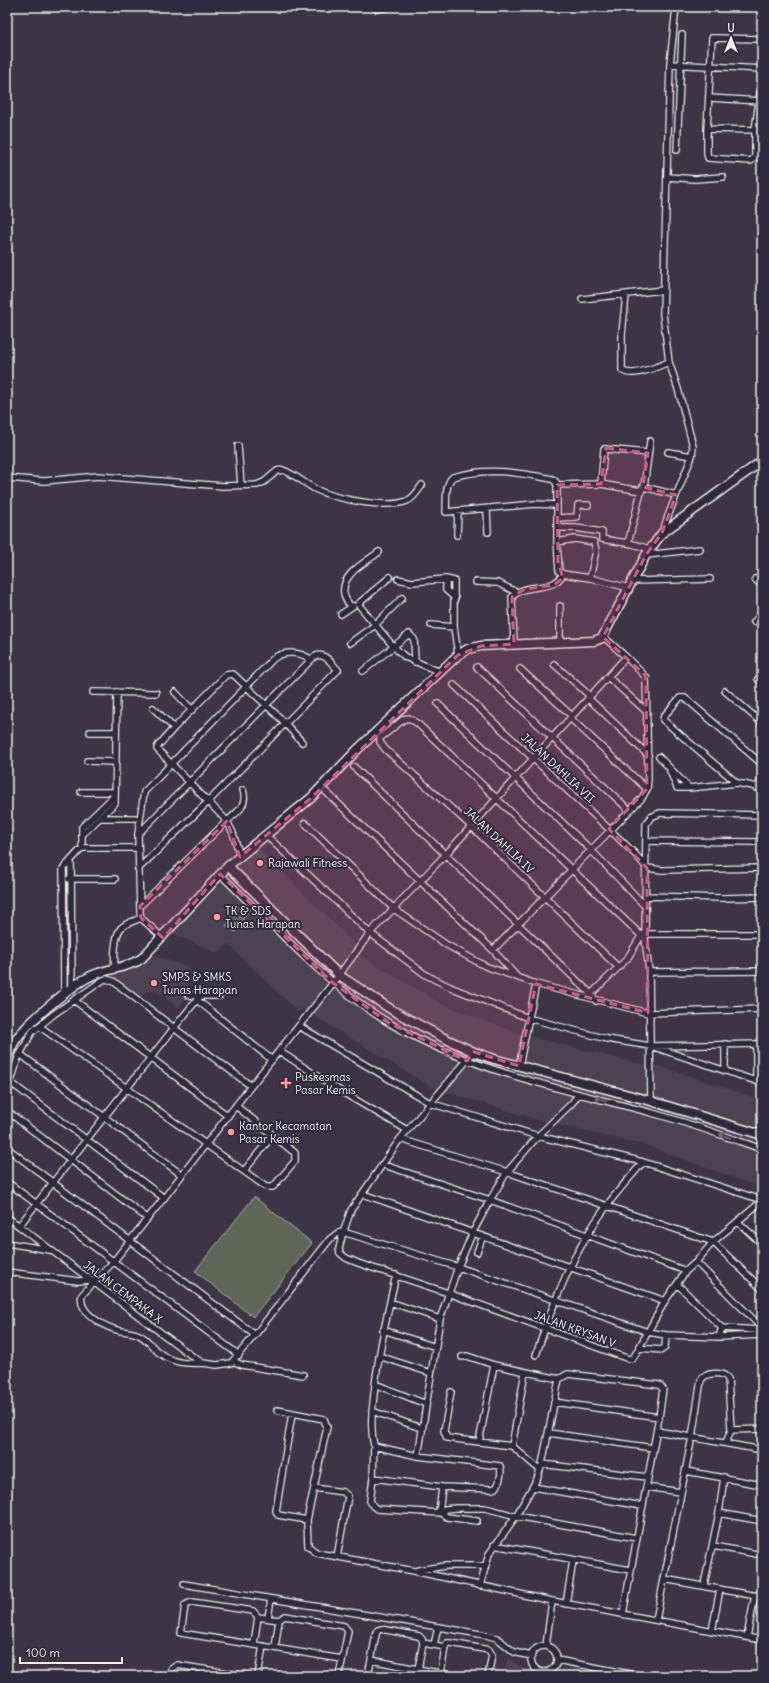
<svg xmlns="http://www.w3.org/2000/svg" width="769" height="1683" font-family="Delius,sans-serif">
	<style>
		.built { fill: #4e4251 }
		.green { fill: #5f6659; stroke: #aaaca0 }
		.lines { fill: none; stroke-linecap: round; stroke-linejoin: round }
		.street-casing { stroke: #f4f1e8; stroke-width: 8 }
		.secondary-casing { stroke: #f4f1e8; stroke-width: 11 }
		.street { stroke: #2f2a3d; stroke-width: 5.5 }
		.secondary { stroke: #2f2a3d; stroke-width: 8 }
		.oneway { stroke: #747079 }
		.marked { fill: #d15985; fill-opacity: 0.2; stroke: #d15985; stroke-width: 3; stroke-dasharray: 8 5; stroke-linejoin: round }
		.poi-dot { fill: #ff9aa2; stroke: #2f2a3d; stroke-width: 1.5 }
		.labels { text-anchor: middle; stroke-width: 4; stroke-linejoin: round; paint-order: stroke }
		.street-label { font-size: 11px; fill: #f4f1e8; stroke: #2f2a3d }
		.poi-label { font-size: 11px; fill: #f4f1e8; stroke: #2f2a3d; text-anchor: start }
	</style>
	<rect width="100%" height="100%" fill="#3d3546"/>
	<filter id="ink" filterUnits="userSpaceOnUse"><feTurbulence type="fractalNoise" baseFrequency=".025" numOctaves="2"/><feDisplacementMap in="SourceGraphic" scale="8" xChannelSelector="R" yChannelSelector="G"/><feConvolveMatrix kernelMatrix="1 2 1 2 8 2 1 2 1" color-interpolation-filters="sRGB"/></filter>
	<g filter="url(#ink)">
		<!-- built -->
		<path class="built" d="M257 847 353 942 361 956 442 1004 516 1033 643 1065H656L762 1100V1188L648 1146 545 1122 433 1088 301 1008 298 1012 228 944 218 953 172 933Z
			M152 955 189 967 187 997 179 1008 158 992 147 991 141 999 110 974 136 967Z
			M508 1658 534 1676H505Z"/>
		<!-- green -->
		<path class="green" d="M237 906 247 912 236 932 226 926Z
			M254 1197 312 1243 253 1317 195 1271Z"/>
		<g class="lines">
			<!-- street casing -->
			<g class="street-casing">
				<path id="street" d="M373 7 377 9 389 7
					M762 39 712 38 707 129V153L708 158 751 161 755 157V130L762 79
					M670 64 762 69
					M710 98 760 101
					M707 129 755 130
					M677 150 682 35
					M667 177 695 179 723 177
					M626 295 622 334V370C631 379 659 366 669 362
					M582 299 663 290
					M650 441 644 487 676 495
					M238 446 241 485
					M668 452 692 456
					M7 478 44 481 98 476 223 486 257 485 264 482 277 471 283 470C294 474 304 483 315 489 335 499 386 509 407 501 414 498 418 491 422 485
					M601 484 604 449 648 453
					M557 485 601 484 641 491
					M556 505 535 504 446 512C447 502 444 484 453 477 486 467 518 472 552 479L556 482 557 485V542L559 571 563 574 590 578 629 588
					M487 510 488 532
					M557 518 577 517 578 505H588
					M557 528H576L602 532V539L633 544 650 549
					M662 533 668 516 692 456 693 446 678 389 669 362 663 314 670 64 676 7
					M457 535 458 512
					M557 542 575 539 594 542 596 551 590 578
					M628 543 642 488
					M646 555 700 549
					M390 577 358 604 393 646 405 657 440 672
					M398 579 412 582 446 579 454 581V627L431 625
					M446 579V590L455 598
					M755 579 762 586
					M633 581 710 579
					M476 582 498 583 516 592
					M351 607C348 603 344 598 344 593 341 574 366 562 379 552
					M341 614 353 606
					M754 622 762 614
					M454 627 458 655
					M560 642V606
					M350 643 375 625 402 598
					M514 644 512 597C526 581 552 594 563 574
					M626 657 646 677 648 779 647 789
					M554 664 590 696
					M477 667 629 810
					M520 669 572 716
					M363 671 409 634 414 639 415 662
					M608 677 647 712
					M758 679 762 682
					M454 685 609 829 635 854 647 868 662 870 762 868
					M725 691 762 723
					M93 692 156 693
					M175 692 192 710
					M588 698 648 755
					M438 704 591 850 645 906
					M153 708 174 728
					M90 732H116
					M659 757 689 788 737 783 762 788
					M87 761 116 762
					M354 767 591 994 596 1001
					M670 771 677 788H689
					M737 783 663 720 664 716 680 698H685L762 764
					M756 788 762 780
					M243 790C248 805 238 812 227 821L157 749 158 746 174 728 226 675 233 674 280 718 302 742
					M81 792H115
					M326 792 493 950 642 798 647 789 570 718
					M100 818H135
					M305 823 394 909 447 945 485 966 536 984 648 1013 762 1009
					M138 834 314 657C324 651 331 663 338 670L209 801 138 869
					M82 835 115 803 117 692
					M269 838 370 933 426 975 450 987 528 1018 607 1039 650 1046 762 1044
					M646 841 762 842
					M82 848V827L115 795
					M71 860 72 988
					M220 874C273 925 327 986 391 1024 471 1071 563 1089 652 1113 690 1123 726 1137 762 1149
					M69 879H115
					M645 896 723 898 762 897
					M140 906 227 821 233 833 240 857
					M646 934H762
					M163 938 141 918 140 912 138 834 144 792 273 659C283 651 301 651 311 660
					M493 950 517 977
					M618 967 471 826 385 749 380 742V738L404 719 409 718 418 724 645 939
					M115 970C114 960 114 936 121 928 125 923 135 921 141 918
					M649 972 762 971
					M591 994 627 959 641 936
					M64 995 63 869 82 848H135
					M188 995 200 996
					M219 996H200L174 1028 251 1086
					M74 1000 228 1116
					M197 1000 272 1060
					M39 1026 266 1187H273L295 1161V1153L236 1106
					M299 1026 430 1103 538 1136 643 1162 762 1200
					M725 1044V1071
					M756 1044V1081
					M654 1047 762 1083
					M279 1051 342 1092 407 1130
					M474 1052 400 1139 351 1210 342 1236 339 1249 340 1253 346 1258 358 1263 448 1293 629 1359 633 1358 635 1355 665 1301 686 1271 696 1262 713 1242 762 1201
					M20 1054 182 1175
					M519 1066 536 984
					M10 1082 164 1198
					M7 1096 18 1058 32 1032 54 1014 103 980 106 979 113 981 174 1028 19 1226
					M651 1101 649 972 645 939 646 824 651 817 660 813 762 815
					M7 1111 147 1218
					M400 1139 507 1172 713 1242 762 1289
					M7 1148 255 1335 231 1363 217 1365 203 1363 192 1356 7 1217
					M384 1165 490 1200 686 1271
					M244 1171 273 1135
					M7 1182 239 1355
					M363 1194 665 1301
					M738 1222 762 1244
					M7 1243 50 1250
					M477 1252 483 1236
					M696 1262 762 1328
					M7 1272 78 1281 90 1280
					M677 1284 722 1328
					M390 1302 440 1319
					M722 1328 762 1330
					M383 1330 436 1347
					M255 1335 330 1239 338 1233 343 1232 458 1267 648 1332 666 1335 719 1337 722 1328
					M719 1337 762 1335
					M639 1348 662 1350 665 1347 666 1335
					M536 1355C553 1303 573 1251 606 1207 617 1191 631 1177 643 1162
					M379 1356 431 1373
					M462 1357 467 1356 494 1365 559 1379
					M233 1361 242 1365 303 1375
					M203 1363C185 1364 169 1363 155 1349 150 1344 146 1338 139 1335 134 1332 127 1332 121 1331 106 1328 77 1313 82 1295L113 1262 164 1198 251 1086 333 983 370 933 446 854 626 657 606 639 602 638
					M375 1384 426 1404
					M451 1392 444 1431 447 1438 512 1446 540 1470
					M554 1402 659 1417
					M277 1410 324 1419 327 1427 307 1520 308 1546 317 1553 414 1571 552 1601 762 1640
					M372 1411 421 1428
					M292 1414 276 1511 278 1515 307 1520
					M731 1430 762 1429
					M657 1431 762 1450
					M549 1433 653 1448
					M479 1442 494 1365
					M374 1446C370 1428 372 1412 374 1394 378 1354 387 1314 396 1275
					M512 1446 525 1372
					M418 1456 440 1319 458 1267 473 1232 490 1200 507 1172 538 1136 572 1103 579 1094
					M542 1464 647 1477
					M686 1471 762 1485
					M373 1478 442 1487 493 1489 497 1487C500 1481 502 1472 500 1466L418 1456 374 1446 373 1478 370 1501 373 1506 377 1509 441 1513 447 1517 477 1521
					M533 1487 642 1506
					M646 1487 681 1492
					M314 1488 343 1492 348 1496 337 1557
					M439 1513 442 1487
					M441 1513 445 1509 455 1508H485L516 1516 636 1538
					M719 1513 762 1521
					M494 1545 630 1570
					M713 1546 762 1555
					M418 1570 445 1566H484
					M664 1579 762 1597
					M184 1584 486 1635 497 1638 514 1652 531 1656
					M704 1585 719 1513 724 1477
					M480 1586 489 1554 516 1516 537 1479 542 1464 559 1379 568 1374 659 1385 663 1389 659 1417 623 1614
					M566 1604 573 1561
					M258 1617 279 1620
					M268 1618 271 1599
					M656 1620 692 1437 701 1380C706 1372 723 1371 728 1379L731 1430 726 1443
					M712 1631 720 1589
					M747 1637 755 1595
					M423 1643 445 1647
					M254 1644 258 1617 253 1611 192 1602 185 1605 181 1633 342 1659
					M434 1645 438 1627
					M531 1659a13 13 0 1 1 26 0a13 13 0 1 1-26 0Z
					M546 1646 552 1601
					M275 1648 279 1620 285 1616 344 1626 348 1631 339 1676
					M371 1660 454 1676
					M557 1660 640 1676
					M441 1673 445 1647 447 1643H451L489 1650 492 1655 488 1676
					M170 1676 171 1669 177 1665 246 1676
					M258 1676 263 1646
					M368 1676 376 1634 378 1630 381 1629 419 1636 422 1639 423 1643 418 1669"/>
			</g>
			<!-- secondary casing -->
			<g class="secondary-casing">
				<path id="secondary" d="M228 866 339 975 392 1010 442 1037 474 1052 494 1059 651 1101 762 1135
					M7 1059C10 1050 15 1039 22 1032 35 1017 73 984 91 976 107 968 125 969 141 959L228 866 311 798 357 750 458 655 468 649 481 646 594 641 602 638 646 555 662 533 762 461"/>
			</g>
			<!-- street -->
			<use href="#street" class="street"/>
			<!-- secondary -->
			<use href="#secondary" class="secondary"/>
		</g>
		<!-- one-way arrows -->
		<defs><path id="oneway-shaft" d="M-6 0H5M1.5-3L5.5 0L1.5 3" fill="none" stroke-width="1.6" stroke-linecap="round" stroke-linejoin="round"/></defs>
		<g class="oneway">
			<use href="#oneway-shaft" transform="translate(318 968) rotate(-136)"/>
			<use href="#oneway-shaft" transform="translate(449 1054) rotate(-158)"/>
			<use href="#oneway-shaft" transform="translate(601 1099) rotate(-166)"/>
			<use href="#oneway-shaft" transform="translate(725 1136) rotate(-161)"/>
		</g>
	</g>
	<!-- marked area -->
	<path class="marked" d="M606 448 648 453 643 487 676 495 662 533 646 555 603 637 645 675 646 681 647 789 609 829 647 868 648 1013 536 984 519 1066 474 1052 467 1061 389 1023 333 983 220 874 163 938 141 918 140 906 227 821 240 857 311 798 458 655 481 646 514 644 512 597 525 589 554 585 563 578 558 562 557 485 601 484Z"/>
	<!-- markers -->
	<g class="poi-dot">
		<circle cx="260" cy="863" r="4"/>
		<circle cx="217" cy="917" r="4"/>
		<circle cx="154" cy="983" r="4"/>
		<path d="M284 1077h4v4h4v4h-4v4h-4v-4h-4v-4h4z"/>
		<circle cx="231" cy="1132" r="4"/>
	</g>
	<g class="labels">
		<!-- street labels -->
		<g class="street-label">
			<text transform="translate(558 768) rotate(43)" y="4">JALAN DAHLIA VII</text>
			<text transform="translate(499 840) rotate(43)" y="4">JALAN DAHLIA IV</text>
			<text transform="translate(123 1292) rotate(37)" y="4">JALAN CEMPAKA X</text>
			<text transform="translate(575 1329) rotate(20)" y="4">JALAN KRYSAN V</text>
		</g>
		<!-- poi labels -->
		<g class="poi-label">
			<text x="268" y="867">Rajawali Fitness</text>
			<text x="225" y="915">TK &amp; SDS<tspan x="225" dy="13">Tunas Harapan</tspan></text>
			<text x="162" y="981">SMPS &amp; SMKS<tspan x="162" dy="13">Tunas Harapan</tspan></text>
			<text x="295" y="1081">Puskesmas<tspan x="295" dy="13">Pasar Kemis</tspan></text>
			<text x="239" y="1130">Kantor Kecamatan<tspan x="239" dy="13">Pasar Kemis</tspan></text>
		</g>
	</g>
	<!-- margin -->
	<rect width="769" height="1683" fill="none" stroke="#2f2a3d" stroke-width="24"/>
	<rect x="12" y="12" width="745" height="1659" fill="none" stroke="#f4f1e8" stroke-width="1.5" filter="url(#ink)"/>
	<!-- north arrow -->
	<g transform="translate(731 38)" stroke="#2f2a3d" stroke-width="3" paint-order="stroke">
	<path d="M0-3L7 15L0 10L-7 15Z" fill="#f4f1e8"/>
	<text y="-6" font-size="11" font-weight="bold" text-anchor="middle" fill="#f4f1e8">U</text>
	</g>
	<!-- scale -->
	<path d="M20 1657v6h102v-6" fill="none" stroke="#f4f1e8" stroke-width="2"/>
	<text x="26" y="1657" font-size="12" fill="#f4f1e8" stroke="#2f2a3d" stroke-width="3" paint-order="stroke">100 m</text>
</svg>
